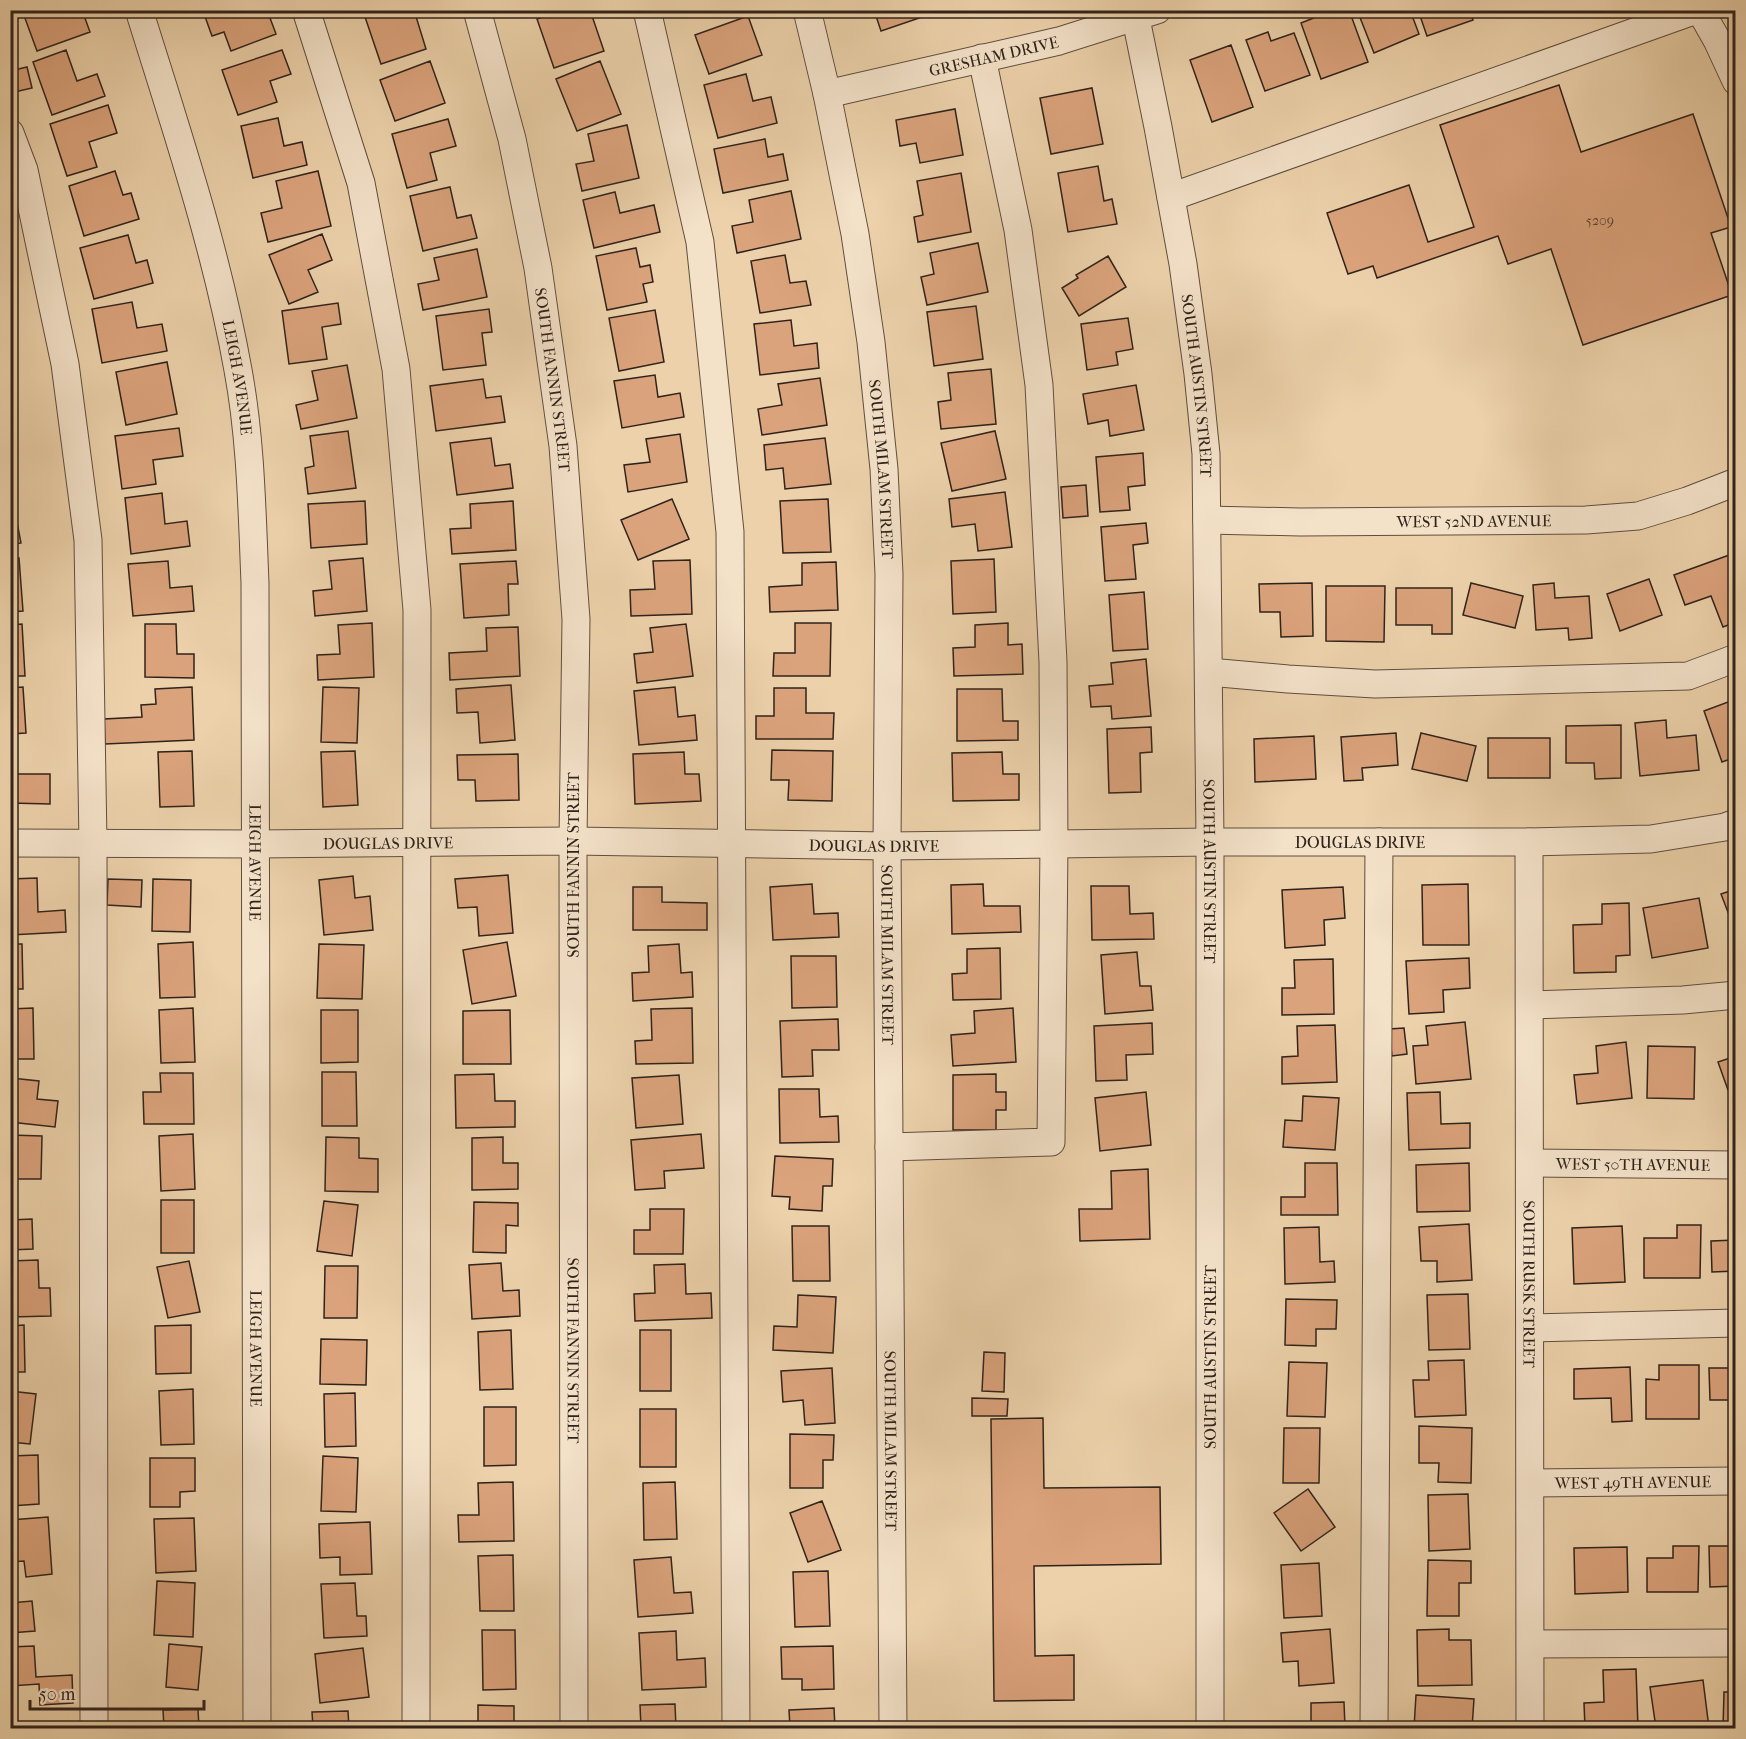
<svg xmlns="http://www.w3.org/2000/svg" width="1746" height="1739" font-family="'IM FELL French Canon',serif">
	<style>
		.building { fill: #dba37c; stroke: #30231b; stroke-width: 1.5 }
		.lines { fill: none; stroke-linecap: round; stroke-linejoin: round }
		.minor-casing { stroke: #5f4e3f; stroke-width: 29 }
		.minor { stroke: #f3e1c8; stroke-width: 27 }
		.labels { text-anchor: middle; stroke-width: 6; stroke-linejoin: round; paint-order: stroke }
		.number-label { font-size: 14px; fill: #5b4333 }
		.street-label { font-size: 16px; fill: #30231b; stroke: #f3e1c8 }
	</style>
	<rect width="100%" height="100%" fill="#ecd1aa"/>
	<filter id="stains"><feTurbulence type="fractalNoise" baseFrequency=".00333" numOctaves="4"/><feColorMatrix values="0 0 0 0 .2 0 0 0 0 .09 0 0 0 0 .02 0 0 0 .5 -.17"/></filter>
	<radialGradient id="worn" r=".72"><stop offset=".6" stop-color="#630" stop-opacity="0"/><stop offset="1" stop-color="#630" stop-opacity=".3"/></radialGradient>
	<!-- building -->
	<path class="building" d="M22 10H68L69 13 82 10 90 32 37 51Z
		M267 10 276 34 231 51 224 32 212 36 203 11Z
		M376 10H414L426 49 381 64 364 14Z
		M563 10H590L604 51 554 68 537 19Z
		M874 10H923L925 16 881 31Z
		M1334 10H1349L1368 62 1321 79 1301 23Z
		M1357 10H1410L1419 34 1374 53Z
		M1418 10H1470L1473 20 1427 36Z
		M748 16 762 55 709 74 695 35Z
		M1268 32 1271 41 1294 33 1310 75 1265 91 1246 40Z
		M1231 45 1253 107 1212 122 1190 60Z
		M66 50 77 81 97 74 105 96 52 115 33 62Z
		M282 50 291 74 270 81 277 102 238 115 222 70Z
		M430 61 445 103 395 121 380 80Z
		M600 61 621 114 577 131 556 79Z
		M27 67 32 88 10 93V71Z
		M746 74 753 101 771 97 777 123 718 138 704 85Z
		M1559 85 1581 152 1693 114 1731 227 1711 233 1732 295 1583 345 1551 249 1508 264 1498 236 1377 278 1373 266 1348 274 1327 213 1409 185 1428 242 1474 227 1440 125Z
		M1092 88 1103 144 1051 154 1040 98Z
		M108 105 117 133 89 142 97 167 67 176 50 124Z
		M955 109 963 155 920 163 916 143 900 146 896 120Z
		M278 118 284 146 302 142 307 165 253 178 241 126Z
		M448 119 456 146 430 153 437 180 407 188 392 134Z
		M627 125 639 178 582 191 576 164 594 161 588 134Z
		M765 139 768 157 783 154 788 180 723 193 714 149Z
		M1098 166 1104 201 1112 199 1117 224 1068 232 1058 173Z
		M115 171 123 195 131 193 139 219 84 236 69 186Z
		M318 171 331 226 268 242 261 213 282 208 276 181Z
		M961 173 971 232 918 242 914 217 923 215 917 181Z
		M450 187 457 218 471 215 477 238 423 251 410 196Z
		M791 191 801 239 737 253 732 226 753 222 749 200Z
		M615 192 620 213 654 205 660 232 594 248 583 200Z
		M322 234 332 260 308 270 318 292 289 304 269 255Z
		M128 235 136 263 147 260 153 283 94 299 80 248Z
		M978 243 988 292 927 305 921 277 934 274 930 253Z
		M636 248 640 267 650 265 653 282 643 284 647 302 607 310 596 256Z
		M477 249 487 297 423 310 418 284 439 280 434 258Z
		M785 255 790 283 806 281 811 305 760 313 751 261Z
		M1108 256 1126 287 1079 316 1062 288 1078 278 1076 275Z
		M132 302 137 328 162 324 167 351 102 363 92 309Z
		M338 303 341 324 322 327 327 359 289 364 282 311Z
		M976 306 983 359 934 366 927 312Z
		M489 309 492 332 482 333 486 365 443 370 436 316Z
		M655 310 664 362 619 371 609 318Z
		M1128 318 1133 349 1116 352 1118 365 1087 370 1081 324Z
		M791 320 794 346 817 343 819 368 760 375 754 324Z
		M167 362 177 414 126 425 116 372Z
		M347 365 357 418 301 429 296 405 318 400 312 371Z
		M991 369 996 424 941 429 938 402 951 400 948 373Z
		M655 375 658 397 680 393 684 417 622 428 614 381Z
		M820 378 827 425 762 435 758 409 782 405 778 384Z
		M483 379 486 398 501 396 505 422 436 431 430 386Z
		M1136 385 1144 430 1110 436 1108 420 1088 424 1083 394Z
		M179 428 183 456 153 460 156 484 122 489 115 436Z
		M348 431 356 488 308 494 305 468 314 466 310 436Z
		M995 431 1006 479 952 491 941 443Z
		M680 434 687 482 628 492 624 465 650 462 646 439Z
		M491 438 495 466 510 464 513 488 457 495 450 443Z
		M825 438 831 484 785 489 783 468 766 470 764 445Z
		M1143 453 1145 485 1128 487 1130 510 1100 512 1096 457Z
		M1086 485 1088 516 1063 518 1061 487Z
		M11 491 21 543 10 545V491Z
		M1005 492 1012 547 978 551 975 524 952 527 949 499Z
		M162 493 165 524 187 521 190 546 131 554 125 498Z
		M672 499 689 539 638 560 621 520Z
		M828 499 831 552 783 553 780 501Z
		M365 501 367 544 311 548 308 504Z
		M513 501 516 550 452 554 450 529 471 528 470 504Z
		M1146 523 1148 543 1133 545 1136 579 1105 581 1101 527Z
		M1732 554 1736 563V587L1729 589 1736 608V622L1723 627 1711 596 1685 605 1674 575Z
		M10 558H19L23 611 10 612Z
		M363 558 367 611 315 616 313 591 332 589 329 561Z
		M994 559 996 612 953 614 951 561Z
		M690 560 692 614 631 616 630 590 655 589 653 561Z
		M168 561 170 588 192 586 194 611 133 616 128 564Z
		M516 561 518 584H508L509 615 464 618 460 564Z
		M836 562 838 610 770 612 769 587 802 585V563Z
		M1649 579 1662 615 1620 631 1607 594Z
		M1312 583 1313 636 1281 637 1280 612H1260L1259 584Z
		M1471 583 1523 596 1515 628 1463 615Z
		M1554 583 1555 598 1589 596 1592 638 1569 640 1568 628 1536 630 1533 585Z
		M1326 586H1385L1384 642 1326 641Z
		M1396 588H1452V634H1432V625H1396Z
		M1144 592 1148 649 1113 651 1109 595Z
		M372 623 374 677 318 680 317 655 340 654 338 625Z
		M795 623H831L830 676H773L774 653H795Z
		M1008 623V645L1022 644 1023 674 954 676 953 648 975 647V625Z
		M22 624 25 676H10V625Z
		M145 624H176L177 654H194V678L145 677Z
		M686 624 693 676 637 683 634 654 653 652 650 628Z
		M518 627 520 676 450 680 449 653 487 651 486 628Z
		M1146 659 1151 716 1112 719 1111 706 1091 707 1089 686 1113 684 1111 663Z
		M511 685 515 740 480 743 478 712 457 713 456 689Z
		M23 687 26 733 10 734V688Z
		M192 687 194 740 105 744 104 719 142 717 141 705 156 704 155 689Z
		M323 687 359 688 357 743 321 742Z
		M675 687 678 717 695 715 697 740 639 745 634 691Z
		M774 688H806V713H834L833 739H756V716H774Z
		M957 689H1002L1003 721H1018V740L957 741Z
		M1736 699V757L1722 762 1704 711Z
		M1666 720 1667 738 1696 735 1699 770 1640 776 1635 723Z
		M1621 725V778L1595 779 1594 763H1566V726Z
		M1151 727 1152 752 1140 753 1141 792 1109 793 1107 729Z
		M1396 733 1398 765 1362 768 1363 780 1344 781 1341 737Z
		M1421 733 1476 746 1467 781 1412 769Z
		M1314 736 1316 779 1255 782 1254 739Z
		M1488 738H1550V778H1488Z
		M772 750 833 751 832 801 788 800 789 780H771Z
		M192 751 194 806 160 807 158 752Z
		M355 751 358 805 323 807 321 752Z
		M684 752 685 774H699L701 801 635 804 633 754Z
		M1002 752 1003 774H1019V800L953 801 952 753Z
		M518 754 519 800 476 801 475 780H458L457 755Z
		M10 774H50V804L10 803Z
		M508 875 513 933 479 936 477 907 458 908 455 879Z
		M353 876 355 898 370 896 373 930 324 935 319 880Z
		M37 878 38 912 65 910 66 932 10 935V879Z
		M108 879 142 880 141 907 107 905Z
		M153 879 191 880 190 932 152 931Z
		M812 884 814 914 838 913 839 937 773 940 770 887Z
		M983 884 984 906H1020L1021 932 952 934 951 885Z
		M1468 884 1469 945H1423L1422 885Z
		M1091 886H1129L1130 914 1153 913 1154 939 1092 940Z
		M633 887H662V902L707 903V930H633Z
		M1343 887 1345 918 1324 920 1325 945 1285 948 1282 890Z
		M1736 889V933L1721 894Z
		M1699 898 1708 948 1652 958 1643 908Z
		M1629 903 1630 955 1616 956V972L1574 973 1573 925 1602 924V904Z
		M193 942 195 997 160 998 158 944Z
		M507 942 516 996 472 1004 463 950Z
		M10 944H22L23 989H10Z
		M319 944 364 945 362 999 317 998Z
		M679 944 681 973 692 972 693 997 633 1001 632 973 649 972 648 946Z
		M1000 948 1001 999 953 1000 952 974 967 973V949Z
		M1137 952 1140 986H1151L1153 1010 1105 1014 1101 955Z
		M791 956H836L837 1007 792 1008Z
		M1469 958 1470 988 1443 990 1444 1012 1409 1014 1406 961Z
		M1333 959 1334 1014 1282 1015V988H1295L1294 960Z
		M33 1008 34 1059H10V1009Z
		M193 1008 195 1062 161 1063 159 1010Z
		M692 1008 693 1063 636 1064 635 1041 652 1040 651 1009Z
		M1013 1008 1016 1062 953 1066 951 1035 975 1033 974 1011Z
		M321 1010H358V1062L321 1063Z
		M510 1010 511 1064H463V1011Z
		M838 1019 839 1050H812L813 1076 782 1077 780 1021Z
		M1465 1022 1471 1079 1416 1084 1413 1046 1428 1045 1426 1026Z
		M1152 1023 1153 1054 1126 1055 1127 1080 1096 1081 1094 1026Z
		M1335 1025 1337 1082 1282 1084V1057L1298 1056 1297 1026Z
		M1404 1028 1407 1054 1392 1056 1389 1029Z
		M1626 1042 1632 1098 1577 1104 1574 1075 1598 1073 1596 1046Z
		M1648 1046 1695 1047 1694 1099 1647 1098Z
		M1736 1056V1088L1728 1090 1718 1062Z
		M322 1072H356L357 1126H322Z
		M160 1073H193L194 1124H144L143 1092H161Z
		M494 1074 495 1101H515V1127L456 1128 455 1075Z
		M996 1074V1092H1006V1110H996V1130H953V1075Z
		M679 1075 683 1124 636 1128 632 1078Z
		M11 1078 39 1081 37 1099 58 1101 55 1127 10 1122Z
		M779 1089H819L820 1117 838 1116 839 1142 780 1143Z
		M1146 1092 1151 1145 1100 1151 1095 1098Z
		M1440 1092 1441 1124 1470 1123V1148L1409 1150 1407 1093Z
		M1303 1096 1339 1098 1335 1150 1283 1147 1285 1120 1302 1121Z
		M193 1134 195 1189 161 1191 159 1136Z
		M701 1134 704 1168 664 1171 665 1188 635 1190 631 1140Z
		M10 1135 42 1136 41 1179H10Z
		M326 1137 359 1138V1158L378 1159V1192L325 1191Z
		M503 1137V1163H518V1189L472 1190V1138Z
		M775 1156 833 1159 832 1186H823L822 1211 789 1209 790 1197 772 1196Z
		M1305 1163H1337L1338 1215H1281V1197H1305Z
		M1469 1163 1470 1211 1417 1212 1416 1165Z
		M1148 1169 1150 1239 1080 1241 1079 1209H1112L1111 1171Z
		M161 1200H194V1253H161Z
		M324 1201 358 1205 352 1256 317 1251Z
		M474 1202 518 1203V1226L506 1225V1253L473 1252Z
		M650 1209H684L683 1254H634V1230H650Z
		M32 1219 33 1249 10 1250V1220Z
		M1469 1224 1472 1280 1437 1282V1261H1421L1419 1227Z
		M1677 1225H1701L1700 1278H1644V1238H1677Z
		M792 1226H829L830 1281H793Z
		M1622 1226 1625 1282 1574 1284 1572 1228Z
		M1319 1227 1320 1262 1334 1261 1335 1282 1285 1284 1284 1228Z
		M1736 1240V1271L1712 1272 1711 1241Z
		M38 1260 39 1288H50L51 1316 10 1317V1261Z
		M189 1261 200 1312 168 1318 157 1267Z
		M501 1263 503 1291 519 1290 520 1316 472 1319 469 1265Z
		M685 1264 686 1294 711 1293 712 1318 635 1321 634 1294 655 1293 654 1265Z
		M325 1266H358L357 1318H324Z
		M1468 1294 1470 1349 1429 1350 1427 1295Z
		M798 1295 836 1297 833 1353 773 1350 774 1326 797 1327Z
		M1286 1299 1337 1300 1336 1329H1316V1346L1285 1345Z
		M24 1325 25 1372H10V1326Z
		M191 1325V1373L156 1374 155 1326Z
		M511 1330 513 1389 480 1390 478 1332Z
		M640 1330H671V1391H640Z
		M321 1339 367 1340 366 1385 320 1384Z
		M984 1352 1005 1353 1004 1392 982 1391Z
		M1464 1360 1466 1415 1415 1417 1413 1380H1429L1428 1361Z
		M1289 1362 1327 1363 1325 1417 1287 1416Z
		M1659 1365H1699V1419H1646V1379L1659 1380Z
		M1630 1367 1632 1421 1612 1422 1611 1398 1574 1399V1369Z
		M832 1368 835 1423 805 1425 803 1400 783 1402 781 1371Z
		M1709 1368H1736V1400H1710Z
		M193 1389 194 1444 161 1445 159 1391Z
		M10 1391 36 1394 30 1444 10 1442Z
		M355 1393 356 1446 325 1447 324 1394Z
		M972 1398 1008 1399 1007 1416H972Z
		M484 1407H516V1465L484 1466Z
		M640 1409H676V1467H640Z
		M1043 1418 1044 1488 1160 1487 1161 1564 1034 1566 1035 1656 1074 1655V1700L994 1701 991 1419Z
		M1419 1426 1472 1428 1471 1483 1438 1482 1439 1463H1419Z
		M1284 1428H1320L1319 1483H1283Z
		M790 1434 834 1435 833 1460H823V1488H790Z
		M38 1455 39 1504 10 1506V1456Z
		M323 1456 358 1458 356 1512 321 1511Z
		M150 1458H195V1491L180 1492V1507H150Z
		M513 1482 514 1541 459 1542 458 1515H479L478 1483Z
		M675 1482 677 1539 644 1540 643 1483Z
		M1308 1489 1335 1527 1301 1551 1274 1513Z
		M1468 1494 1470 1549 1429 1551 1428 1495Z
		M822 1501 841 1550 808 1562 790 1513Z
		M48 1517 52 1574 26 1577 24 1561 10 1562V1520Z
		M194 1518 196 1571 156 1573 154 1519Z
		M370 1522 372 1574 340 1575V1557L320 1558 319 1524Z
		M1673 1546H1699L1698 1592H1647V1558H1673Z
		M1709 1546H1736V1586L1710 1587Z
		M1627 1547 1628 1592 1575 1594 1574 1548Z
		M513 1555 514 1611H480L478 1556Z
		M671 1557 674 1593 691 1592 693 1613 638 1617 634 1560Z
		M1428 1560 1471 1561V1583H1459V1616H1427Z
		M1319 1563 1322 1616 1284 1618 1281 1565Z
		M828 1571 830 1626 795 1627 793 1572Z
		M157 1581 195 1583 193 1637 154 1635Z
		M355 1583 357 1616H366L367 1636 324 1638 321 1584Z
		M32 1601 35 1631 10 1633V1603Z
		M1330 1629 1334 1683 1299 1686 1298 1661 1283 1662 1281 1633Z
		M1449 1629V1640H1471L1472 1685 1418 1686 1417 1630Z
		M482 1630H515L516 1689 483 1690Z
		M676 1631 677 1660 705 1658 706 1687 642 1690 639 1633Z
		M169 1644 202 1647 198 1690 166 1687Z
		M34 1646 36 1677 72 1675 73 1703 40 1705 39 1684 10 1686V1647Z
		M833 1646 834 1689 802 1690V1679H782L781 1647Z
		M363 1648 369 1697 320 1703 315 1654Z
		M1636 1669 1638 1728H1585L1584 1703 1604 1702 1603 1670Z
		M1703 1680 1709 1728H1656L1650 1687Z
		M1724 1692H1736V1728H1723Z
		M1416 1695 1474 1699 1472 1728H1414Z
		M1344 1702 1345 1728H1311V1703Z
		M675 1704 676 1728H641L640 1705Z
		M478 1705 514 1706V1728H478Z
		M834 1708 835 1728H790L789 1710Z
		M198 1709 199 1728H164L163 1710Z
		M10 1710H15L17 1728H10Z
		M348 1711 349 1728H313L312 1712Z"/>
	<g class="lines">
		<!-- minor casing -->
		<g class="minor-casing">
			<g id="minor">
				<path id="s1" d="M139 10C176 129 216 247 238 370 251 440 252 512 255 583L257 1728"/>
				<path d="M306 10 361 183 396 369 417 610 416 1728"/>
				<path id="s2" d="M477 10 512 139 538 268 563 446 576 619 573 841 574 1728"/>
				<path d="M647 10 700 242 730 532 736 1728"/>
				<path id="s3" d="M807 10 827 94 855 234 871 342 884 469 889 574 887 846 893 1728"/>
				<path d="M1700 10 1717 40 1736 81"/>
				<path id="s4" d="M1136 19 1158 127 1183 264 1198 374 1206 454 1210 842V1728"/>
				<path id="s5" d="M827 94 1059 41 1157 10"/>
				<path d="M10 133 24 170 65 364 88 540 93 843 94 1728"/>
				<path d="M1171 197 1696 10"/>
				<path id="s6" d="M1207 520 1300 522 1586 520 1638 516 1687 501 1736 482"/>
				<path d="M1209 672 1288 679 1375 684 1688 676 1736 658"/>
				<path id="s7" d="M1529 842 1530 1728"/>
				<path id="s8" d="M10 843 255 844 573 841 887 846 1210 842H1529L1651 839 1725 827 1736 823"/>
				<path d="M1530 1005 1683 1000 1736 995"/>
				<path d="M889 1147 1051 1142 1054 844 1053 662 1039 385 1018 230 982 58"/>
				<path id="s9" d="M1531 1163 1736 1165"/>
				<path d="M1531 1328 1736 1323"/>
				<path id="s10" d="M1531 1483 1736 1481"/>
				<path d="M1531 1644 1736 1643"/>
				<path d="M1374 1728 1379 842"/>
			</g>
		</g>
		<!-- minor -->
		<use href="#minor" class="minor"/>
	</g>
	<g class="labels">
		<!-- number labels -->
		<g class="number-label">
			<text x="1600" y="225">5209</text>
		</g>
		<!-- street labels -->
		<g class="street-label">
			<text dy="6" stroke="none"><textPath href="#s5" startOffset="171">GRESHAM DRIVE</textPath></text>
			<text dy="6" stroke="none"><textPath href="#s1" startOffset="381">LEIGH AVENUE</textPath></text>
			<text dy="6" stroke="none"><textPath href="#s2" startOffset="378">SOUTH FANNIN STREET</textPath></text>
			<text dy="6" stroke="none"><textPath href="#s4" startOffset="372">SOUTH AUSTIN STREET</textPath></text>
			<text dy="6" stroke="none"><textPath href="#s3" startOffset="466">SOUTH MILAM STREET</textPath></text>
			<text dy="6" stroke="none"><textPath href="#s6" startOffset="267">WEST 52ND AVENUE</textPath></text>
			<text dy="6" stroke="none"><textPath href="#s8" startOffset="1350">DOUGLAS DRIVE</textPath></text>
			<text dy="6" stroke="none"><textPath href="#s8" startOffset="378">DOUGLAS DRIVE</textPath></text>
			<text dy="6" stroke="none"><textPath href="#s8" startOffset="864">DOUGLAS DRIVE</textPath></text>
			<text dy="6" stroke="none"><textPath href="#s1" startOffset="867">LEIGH AVENUE</textPath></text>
			<text transform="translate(573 865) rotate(-90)" y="6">SOUTH FANNIN STREET</text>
			<text dy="6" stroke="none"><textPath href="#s4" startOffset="858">SOUTH AUSTIN STREET</textPath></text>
			<text dy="6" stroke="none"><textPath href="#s3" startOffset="952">SOUTH MILAM STREET</textPath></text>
			<text dy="6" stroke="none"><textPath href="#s9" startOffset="102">WEST 50TH AVENUE</textPath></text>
			<text dy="6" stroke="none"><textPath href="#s7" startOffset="442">SOUTH RUSK STREET</textPath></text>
			<text dy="6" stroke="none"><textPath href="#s1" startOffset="1353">LEIGH AVENUE</textPath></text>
			<text dy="6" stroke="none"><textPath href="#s2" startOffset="1350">SOUTH FANNIN STREET</textPath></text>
			<text transform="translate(1210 1357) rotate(-90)" y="6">SOUTH AUSTIN STREET</text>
			<text dy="6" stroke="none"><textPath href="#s3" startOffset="1438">SOUTH MILAM STREET</textPath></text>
			<text dy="6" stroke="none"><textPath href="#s10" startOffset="102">WEST 49TH AVENUE</textPath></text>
		</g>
	</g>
	<!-- margin -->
	<rect width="1746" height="1739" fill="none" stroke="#ecd1aa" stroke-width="36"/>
	<rect x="12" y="12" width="1722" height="1715" fill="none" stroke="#30231b" stroke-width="3"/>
	<rect x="18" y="18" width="1710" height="1703" fill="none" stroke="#30231b" stroke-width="1.5"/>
	<!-- scale -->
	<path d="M30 1700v9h174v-9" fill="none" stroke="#30231b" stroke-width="3"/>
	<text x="39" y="1700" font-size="18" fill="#30231b" stroke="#f3e1c8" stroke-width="4.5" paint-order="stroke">50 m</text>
	<rect width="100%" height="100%" filter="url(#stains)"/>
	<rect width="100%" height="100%" fill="url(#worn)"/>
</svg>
